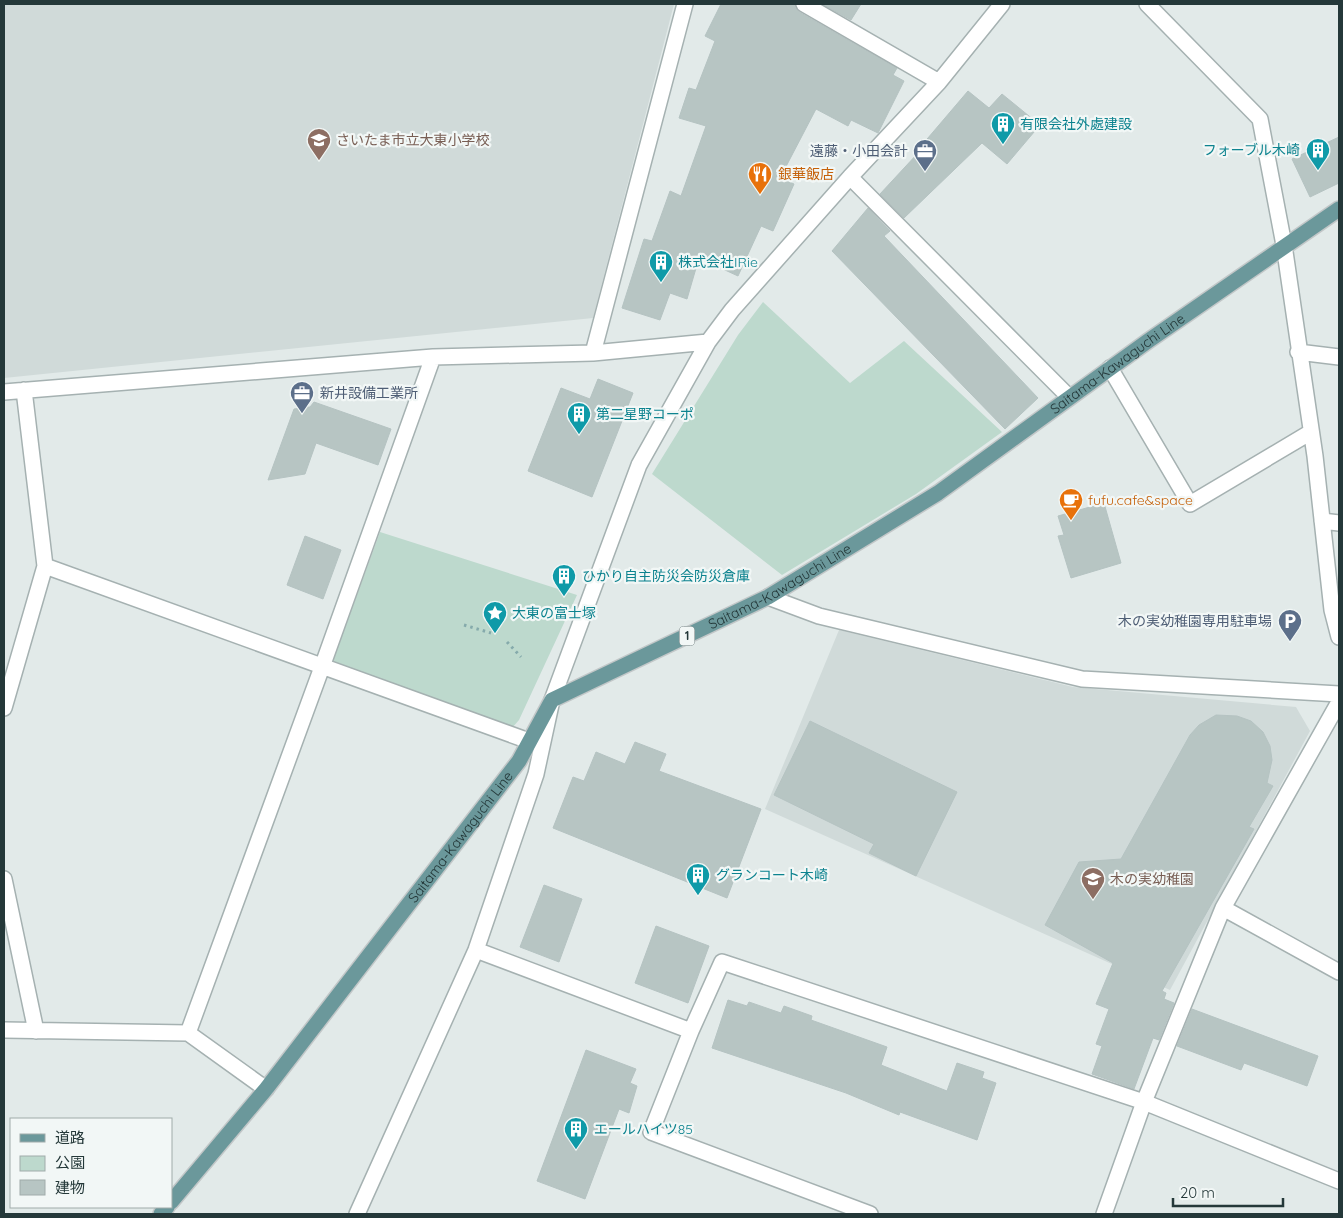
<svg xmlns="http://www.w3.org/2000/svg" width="1343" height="1218" font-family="Quicksand,'Noto Sans JP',sans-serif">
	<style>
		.built { fill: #d0dad9 }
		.green { fill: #bdd9cd }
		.building { fill: #b7c5c3; stroke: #b5c3c2 }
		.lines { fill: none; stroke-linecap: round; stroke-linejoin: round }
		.minor-casing { stroke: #a5b1b1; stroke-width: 18 }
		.major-casing { stroke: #c2c7c8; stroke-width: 18 }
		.path { stroke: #85aaab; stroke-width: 3; stroke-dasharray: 2.5 4; stroke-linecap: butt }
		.minor { stroke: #fff; stroke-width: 15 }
		.major { stroke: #6b989b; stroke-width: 15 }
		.labels { text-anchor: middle; stroke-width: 4.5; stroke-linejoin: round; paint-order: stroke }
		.shield { fill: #f2f7f6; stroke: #627172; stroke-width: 1 }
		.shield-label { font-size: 12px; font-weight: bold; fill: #243839 }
		.culture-label { font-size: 14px; fill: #0d838f; stroke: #f2f7f6; text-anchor: start }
		.education-label { font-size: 14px; fill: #785e54; stroke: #f2f7f6; text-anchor: start }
		.service-label { font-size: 14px; fill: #4e5e75; stroke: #f2f7f6; text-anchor: end }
		.food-label { font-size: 14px; fill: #c56008; stroke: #f2f7f6; text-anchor: start }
		.street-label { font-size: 14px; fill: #243839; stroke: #f2f7f6 }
	</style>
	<rect width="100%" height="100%" fill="#e2eae9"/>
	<!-- built -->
	<path class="built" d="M4 4H674L593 318 4 378Z
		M839 630 1073 687 1296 707 1310 731 1170 990 765 809Z"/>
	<!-- green -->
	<path class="green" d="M763 302 850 383 904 341 1002 432 916 494 782 575 652 474 738 335Z
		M380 532 577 595 519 720 512 728 332 663Z"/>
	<!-- building -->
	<path class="building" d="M721 4H795L799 12 897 68 893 75 904 81 878 133 851 120 848 126 816 109 780 178 794 184 773 231 761 226 738 276 699 258 687 299 670 293 660 320 622 308 644 239 652 241 670 191 681 196 706 126 679 118 689 88 696 90 715 41 705 36Z
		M822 4H861L851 20Z
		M968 91 989 108 1002 94 1040 125 1007 164 982 143 904 218 880 194 918 153 916 152Z
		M1339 137V183L1310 197 1292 159Z
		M868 208 890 231 884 236 1038 398 1005 429 832 251Z
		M598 379 633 393 592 497 528 471 561 388 590 399Z
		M314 402 391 429 378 465 316 443 305 474 268 480 294 409 310 407Z
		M1104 503 1121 563 1071 578 1058 536 1064 535 1058 516Z
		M305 536 341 550 323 599 287 585Z
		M1216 715 1237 716 1251 721 1263 732 1270 746 1272 760 1267 783 1273 786 1249 827 1254 829 1162 991 1166 993 1164 999 1174 1003 1159 1040 1153 1038 1134 1089 1092 1074 1102 1046 1096 1044 1109 1009 1096 1004 1113 963 1045 925 1079 862 1121 859 1190 735 1199 725Z
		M810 721 957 792 916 876 869 853 874 844 774 795Z
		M635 742 666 754 659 771 761 809 727 898 553 828 573 777 584 781 596 752 625 764Z
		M544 885 582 899 559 962 520 947Z
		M656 926 709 946 688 1003 635 983Z
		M728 1000 747 1006 749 1002 781 1013 784 1006 812 1016 811 1020 887 1047 881 1065 947 1091 957 1063 984 1072 982 1078 996 1083 977 1140 900 1112 899 1115 846 1093 712 1048Z
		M1192 1009 1318 1056 1307 1086 1244 1063 1241 1070 1177 1046Z
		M586 1050 636 1069 630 1083 637 1086 629 1113 619 1109 585 1199 537 1181Z"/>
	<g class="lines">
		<!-- minor casing -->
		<g class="minor-casing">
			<path id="minor" d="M804 4 939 82
				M1147 4 1260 119 1284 245 1315 456 1332 610 1339 637
				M850 177 1069 397
				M1298 352 1339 357
				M593 353 685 4
				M1110 368 1190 504 1311 432
				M4 392 433 357 593 353 708 342
				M1322 521 1339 523
				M45 566 529 741
				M768 597 819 616 1082 679 1339 694
				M4 708 45 566 24 390
				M4 879 36 1031
				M1223 908 1339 972
				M476 950 691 1031 651 1132 870 1214
				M4 1030 188 1033 266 1089
				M691 1031 722 962 1144 1102 1339 1181
				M188 1033 322 667 433 357
				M357 1214 476 950 536 774 552 700 639 465 708 342 732 310 850 177 939 82 1002 4
				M1104 1214 1144 1102 1223 908 1339 702"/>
		</g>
		<!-- major casing -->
		<g class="major-casing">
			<g id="major">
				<path id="s1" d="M171 1202 266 1089 519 761 552 700 768 597 938 493 1148 341 1339 209"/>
				<path d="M161 1214 167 1207"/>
			</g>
		</g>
		<!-- path -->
		<path class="path" d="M464 625 491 633
			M507 642 521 657"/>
		<!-- minor -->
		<use href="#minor" class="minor"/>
		<!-- major -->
		<use href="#major" class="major"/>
	</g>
	<!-- icons -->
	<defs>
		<g id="building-pin" transform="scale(1.25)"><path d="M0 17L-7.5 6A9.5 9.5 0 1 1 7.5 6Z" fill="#0f9aa8" stroke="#f2f7f6"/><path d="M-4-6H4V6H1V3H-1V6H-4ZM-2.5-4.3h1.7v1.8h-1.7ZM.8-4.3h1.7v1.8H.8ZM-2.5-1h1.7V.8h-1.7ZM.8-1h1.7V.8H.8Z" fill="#fff"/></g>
		<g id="school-pin" transform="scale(1.25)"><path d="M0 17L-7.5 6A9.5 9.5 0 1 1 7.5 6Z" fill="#8d6e63" stroke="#f2f7f6"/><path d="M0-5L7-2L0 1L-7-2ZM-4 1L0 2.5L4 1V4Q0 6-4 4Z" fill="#fff"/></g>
		<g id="office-pin" transform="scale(1.25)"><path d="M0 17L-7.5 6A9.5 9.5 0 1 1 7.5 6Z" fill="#5c6f8a" stroke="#f2f7f6"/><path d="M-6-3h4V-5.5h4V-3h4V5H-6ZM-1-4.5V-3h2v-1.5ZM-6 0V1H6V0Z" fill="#fff"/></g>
		<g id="restaurant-pin" transform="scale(1.25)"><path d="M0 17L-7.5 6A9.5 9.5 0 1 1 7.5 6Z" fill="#e8710a" stroke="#f2f7f6"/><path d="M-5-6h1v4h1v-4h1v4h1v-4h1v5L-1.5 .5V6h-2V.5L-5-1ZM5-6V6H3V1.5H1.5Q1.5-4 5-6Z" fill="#fff"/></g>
		<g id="cafe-pin" transform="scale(1.25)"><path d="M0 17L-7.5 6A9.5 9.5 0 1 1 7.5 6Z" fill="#e8710a" stroke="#f2f7f6"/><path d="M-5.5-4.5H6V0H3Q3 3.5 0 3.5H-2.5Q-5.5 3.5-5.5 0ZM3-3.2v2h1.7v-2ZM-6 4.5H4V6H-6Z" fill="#fff"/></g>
		<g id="sight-pin" transform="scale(1.25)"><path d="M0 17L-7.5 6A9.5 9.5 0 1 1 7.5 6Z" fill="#0f9aa8" stroke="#f2f7f6"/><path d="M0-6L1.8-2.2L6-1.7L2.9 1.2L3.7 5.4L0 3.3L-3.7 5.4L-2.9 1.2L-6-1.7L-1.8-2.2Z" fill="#fff"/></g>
		<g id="parking-pin" transform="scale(1.25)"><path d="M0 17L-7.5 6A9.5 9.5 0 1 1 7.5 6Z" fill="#5c6f8a" stroke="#f2f7f6"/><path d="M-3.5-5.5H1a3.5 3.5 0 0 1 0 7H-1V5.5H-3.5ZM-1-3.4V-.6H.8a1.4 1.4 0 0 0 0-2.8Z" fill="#fff"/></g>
	</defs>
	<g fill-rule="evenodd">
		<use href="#building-pin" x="1003" y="124"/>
		<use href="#school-pin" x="319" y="140"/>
		<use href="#building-pin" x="1318" y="150"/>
		<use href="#office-pin" x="925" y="151"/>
		<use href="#restaurant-pin" x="760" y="174"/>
		<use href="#building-pin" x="661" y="262"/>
		<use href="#office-pin" x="302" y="393"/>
		<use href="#building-pin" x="579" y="414"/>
		<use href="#cafe-pin" x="1071" y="500"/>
		<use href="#building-pin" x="564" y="576"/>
		<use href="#sight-pin" x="495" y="613"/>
		<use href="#parking-pin" x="1290" y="621"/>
		<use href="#building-pin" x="698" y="875"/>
		<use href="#school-pin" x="1093" y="879"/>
		<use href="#building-pin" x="576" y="1129"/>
	</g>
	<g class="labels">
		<!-- shield labels -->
		<rect class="shield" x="679.5" y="626.5" width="15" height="19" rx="4"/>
		<g class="shield-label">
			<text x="687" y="640">1</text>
		</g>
		<!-- culture labels -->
		<g class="culture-label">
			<text x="1020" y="129">有限会社外處建設</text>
			<text x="1300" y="155" text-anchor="end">フォーブル木崎</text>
			<text x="678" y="267">株式会社IRie</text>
			<text x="596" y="419">第二星野コーポ</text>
			<text x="582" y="581">ひかり自主防災会防災倉庫</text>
			<text x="512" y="618">大東の富士塚</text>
			<text x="716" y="880">グランコート木崎</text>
			<text x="594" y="1134">エールハイツ85</text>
		</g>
		<!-- education labels -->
		<g class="education-label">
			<text x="336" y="145">さいたま市立大東小学校</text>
			<text x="1110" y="884">木の実幼稚園</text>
		</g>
		<!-- service labels -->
		<g class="service-label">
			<text x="908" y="156">遠藤・小田会計</text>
			<text x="320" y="398" text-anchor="start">新井設備工業所</text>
			<text x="1272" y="626">木の実幼稚園専用駐車場</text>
		</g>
		<!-- food labels -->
		<g class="food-label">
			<text x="778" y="179">銀華飯店</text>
			<text x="1088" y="505">fufu.cafe&amp;space</text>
		</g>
		<!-- street labels -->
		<g class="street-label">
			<text dy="5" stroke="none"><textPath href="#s1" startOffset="1291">Saitama-Kawaguchi Line</textPath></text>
			<text dy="5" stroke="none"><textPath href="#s1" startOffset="886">Saitama-Kawaguchi Line</textPath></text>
			<text dy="5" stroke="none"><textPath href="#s1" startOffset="466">Saitama-Kawaguchi Line</textPath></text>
		</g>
	</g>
	<!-- border -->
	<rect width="1343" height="1218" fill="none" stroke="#243839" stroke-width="10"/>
	<!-- legend -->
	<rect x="10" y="1118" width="162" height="90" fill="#f2f7f6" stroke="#a0abaa"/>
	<rect x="20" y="1134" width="25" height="8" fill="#6b989b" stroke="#a0abaa"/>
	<text x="55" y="1143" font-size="15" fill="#243839">道路</text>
	<rect x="20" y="1156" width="25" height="15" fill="#bdd9cd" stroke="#a0abaa"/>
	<text x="55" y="1168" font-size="15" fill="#243839">公園</text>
	<rect x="20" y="1180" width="25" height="15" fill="#b7c5c3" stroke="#a0abaa"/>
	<text x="55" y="1193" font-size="15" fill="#243839">建物</text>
	<!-- scale -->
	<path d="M1173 1198v8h110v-8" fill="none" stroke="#243839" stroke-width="2.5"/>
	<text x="1180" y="1198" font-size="15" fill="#243839" stroke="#f2f7f6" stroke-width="4" paint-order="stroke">20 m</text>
</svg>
